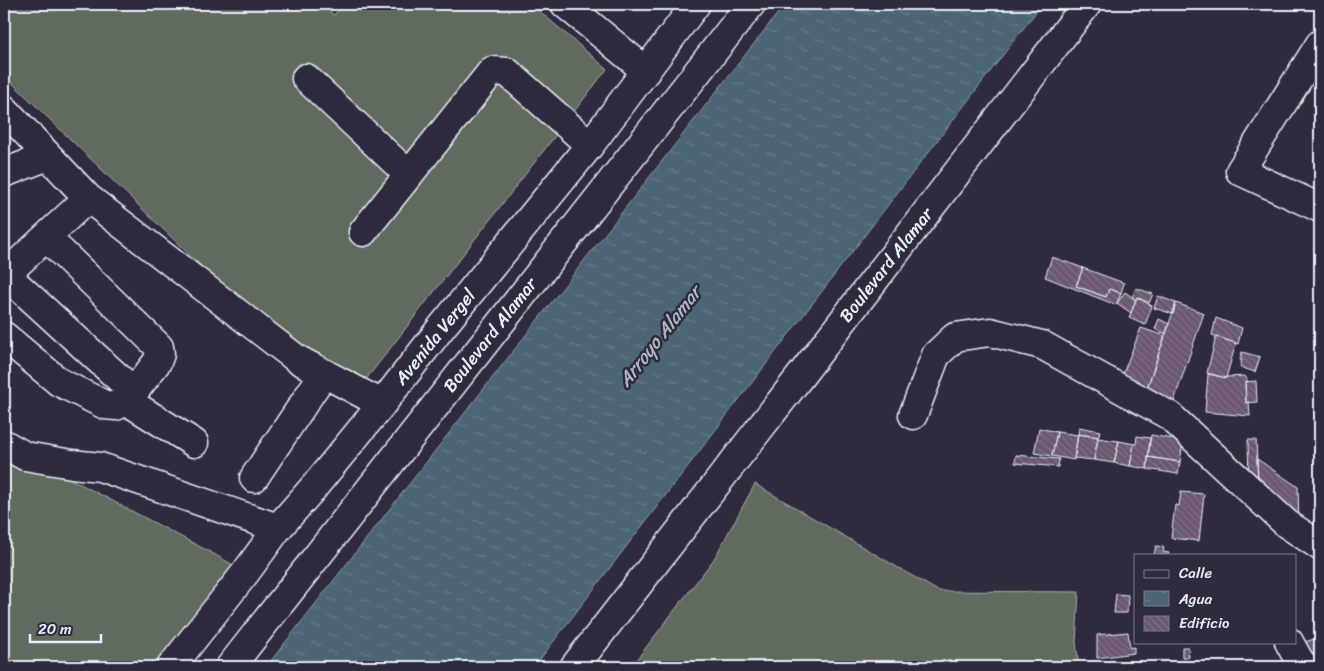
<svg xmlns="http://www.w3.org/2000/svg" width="1324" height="671" font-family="Sriracha,sans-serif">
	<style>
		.grass { fill: #616b5f; stroke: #a4aeac }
		.water { fill: url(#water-ripples); stroke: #8a9da9 }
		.building { fill: url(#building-back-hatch); stroke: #e8f1f8 }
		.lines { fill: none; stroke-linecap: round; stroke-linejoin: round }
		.minor-casing { stroke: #e8f1f8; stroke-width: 31 }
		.highway-casing { stroke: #e8f1f8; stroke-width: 31 }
		.minor { stroke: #2f2a3d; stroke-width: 28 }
		.highway { stroke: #2f2a3d; stroke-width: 28 }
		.labels { text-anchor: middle; stroke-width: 5; stroke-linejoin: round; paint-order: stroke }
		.street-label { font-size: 18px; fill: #e8f1f8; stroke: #2f2a3d }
		.water-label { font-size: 19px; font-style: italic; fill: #aab9c3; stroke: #2f2a3d }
	</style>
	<defs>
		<pattern id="water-ripples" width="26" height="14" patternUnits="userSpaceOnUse" patternTransform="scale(1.25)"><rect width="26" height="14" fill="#4c6574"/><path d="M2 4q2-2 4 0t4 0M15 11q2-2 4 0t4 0" fill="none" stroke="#667c89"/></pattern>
		<pattern id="building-back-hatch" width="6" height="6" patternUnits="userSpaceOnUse" patternTransform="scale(1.25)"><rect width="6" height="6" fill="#6a576f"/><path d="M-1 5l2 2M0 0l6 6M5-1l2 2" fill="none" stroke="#7f7084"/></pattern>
	</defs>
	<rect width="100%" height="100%" fill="#2f2a3d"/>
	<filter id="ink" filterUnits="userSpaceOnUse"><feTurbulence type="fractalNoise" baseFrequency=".02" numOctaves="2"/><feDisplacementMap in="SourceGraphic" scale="10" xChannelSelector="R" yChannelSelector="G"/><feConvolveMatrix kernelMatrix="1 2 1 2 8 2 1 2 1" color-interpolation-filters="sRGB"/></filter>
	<g filter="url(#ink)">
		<!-- grass -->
		<path class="grass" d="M4 4H322L334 15 343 4H531L607 69 357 391 297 359 4 75Z
			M4 444 210 552 246 572 171 667H4Z
			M755 484 938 591 1079 592 1076 642 1079 667H631L714 559Z"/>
		<!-- water -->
		<path class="water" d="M785 4H1042L534 667H266Z"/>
		<!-- building -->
		<path class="building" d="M1052 257 1083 268 1076 286 1106 297 1109 289 1121 293 1116 305 1045 277Z
			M1083 268 1124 283 1121 293 1109 289 1106 297 1076 286Z
			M1136 288 1153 294 1149 303 1137 297 1136 300 1132 297Z
			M1125 292 1136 300 1131 313 1117 303Z
			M1158 296 1176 303 1173 314 1154 308Z
			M1137 297 1152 306 1145 325 1129 318Z
			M1176 303 1204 313 1174 401 1146 391Z
			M1216 318 1242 328 1238 344 1212 335Z
			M1159 319 1169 324 1166 334 1155 329Z
			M1141 328 1165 336 1146 391 1120 381Z
			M1216 337 1236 343 1226 378 1207 373Z
			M1242 352 1260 357 1255 372 1240 367 1242 360H1240Z
			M1208 374 1226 378 1227 377 1245 376 1248 382H1245L1246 403 1249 402 1250 416 1205 412Z
			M1256 381 1257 402 1246 403 1245 382Z
			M1079 427 1100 431 1098 437 1078 434Z
			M1039 428 1057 432 1052 456 1034 453Z
			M1057 432 1078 435 1074 460 1052 456Z
			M1078 434 1098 437 1094 460 1074 458Z
			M1151 435 1183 441 1180 462 1148 457Z
			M1137 436 1150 438 1147 469 1130 466 1134 444H1136Z
			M1098 438 1119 441 1114 463 1094 460Z
			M1248 440H1256L1258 482H1249Z
			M1119 441 1134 444 1130 466 1114 463Z
			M1016 455 1059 459 1058 467 1015 463Z
			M1148 457 1180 462 1178 474 1147 469Z
			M1257 459 1298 487 1299 525 1259 498Z
			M1181 492 1204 494 1199 541 1171 538 1175 505 1179 506Z
			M1156 546 1164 547 1163 552 1169 553 1168 555H1154Z
			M1116 594 1128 595 1127 613H1114Z
			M1128 632 1130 648 1134 647V653L1097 658V635Z
			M1320 637V667H1311L1302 643Z
			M1182 647H1188L1189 657H1182Z"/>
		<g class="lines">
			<!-- minor casing -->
			<g class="minor-casing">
				<path id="minor" d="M565 4 646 71
					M1320 44 1240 171 1320 208
					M306 78 409 175
					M4 109 88 198 297 359 382 404
					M4 173 48 156
					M363 232 492 71 507 72 590 145
					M6 275 134 392
					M4 276 88 198
					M4 336 59 382 105 405 116 406 127 401 157 362 160 354 159 347 46 237
					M127 401 194 443
					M913 415 936 355 955 337 990 332 1042 345 1170 416 1287 524 1320 546
					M4 444 25 456 72 464 100 467 278 528
					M254 478 324 373
					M1289 642 1299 660 1305 667
					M171 667 246 572 278 528 314 487 382 404 441 328 590 145 696 4"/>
			</g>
			<!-- highway casing -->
			<g class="highway-casing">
				<path id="highway" d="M230 667 751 4
					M574 667 802 374 1087 4"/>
			</g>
			<!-- minor -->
			<use href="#minor" class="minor"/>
			<!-- highway -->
			<use href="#highway" class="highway"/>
		</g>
	</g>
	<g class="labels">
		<!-- street labels -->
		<g class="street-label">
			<text transform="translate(886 265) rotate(-52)" y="6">Boulevard Alamar</text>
			<text transform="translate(490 335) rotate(-52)" y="6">Boulevard Alamar</text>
			<text transform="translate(435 337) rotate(-51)" y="6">Avenida Vergel</text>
		</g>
		<!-- water labels -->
		<g class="water-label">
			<text transform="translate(659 336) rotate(-52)" y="7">Arroyo Alamar</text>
		</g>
	</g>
	<!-- margin -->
	<rect width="1324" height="671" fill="none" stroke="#2f2a3d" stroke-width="20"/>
	<rect x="10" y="10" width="1304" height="651" fill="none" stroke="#e8f1f8" stroke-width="2" filter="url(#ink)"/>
	<!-- legend -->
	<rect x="1134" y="554" width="162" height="90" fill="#2f2a3d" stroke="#797a88"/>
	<rect x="1144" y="570" width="25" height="8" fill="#2f2a3d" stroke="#797a88"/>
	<text x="1179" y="578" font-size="15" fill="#e8f1f8">Calle</text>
	<rect x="1144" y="591" width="25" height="15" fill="url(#water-ripples)" stroke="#797a88"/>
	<text x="1179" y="604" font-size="15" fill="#e8f1f8">Agua</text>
	<rect x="1144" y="616" width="25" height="15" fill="url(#building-back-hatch)" stroke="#797a88"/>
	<text x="1179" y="628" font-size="15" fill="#e8f1f8">Edificio</text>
	<!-- scale -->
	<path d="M30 634v8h71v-8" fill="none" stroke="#e8f1f8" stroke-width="2.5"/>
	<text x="38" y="634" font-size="15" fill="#e8f1f8" stroke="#2f2a3d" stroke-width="4" paint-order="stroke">20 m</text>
</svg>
